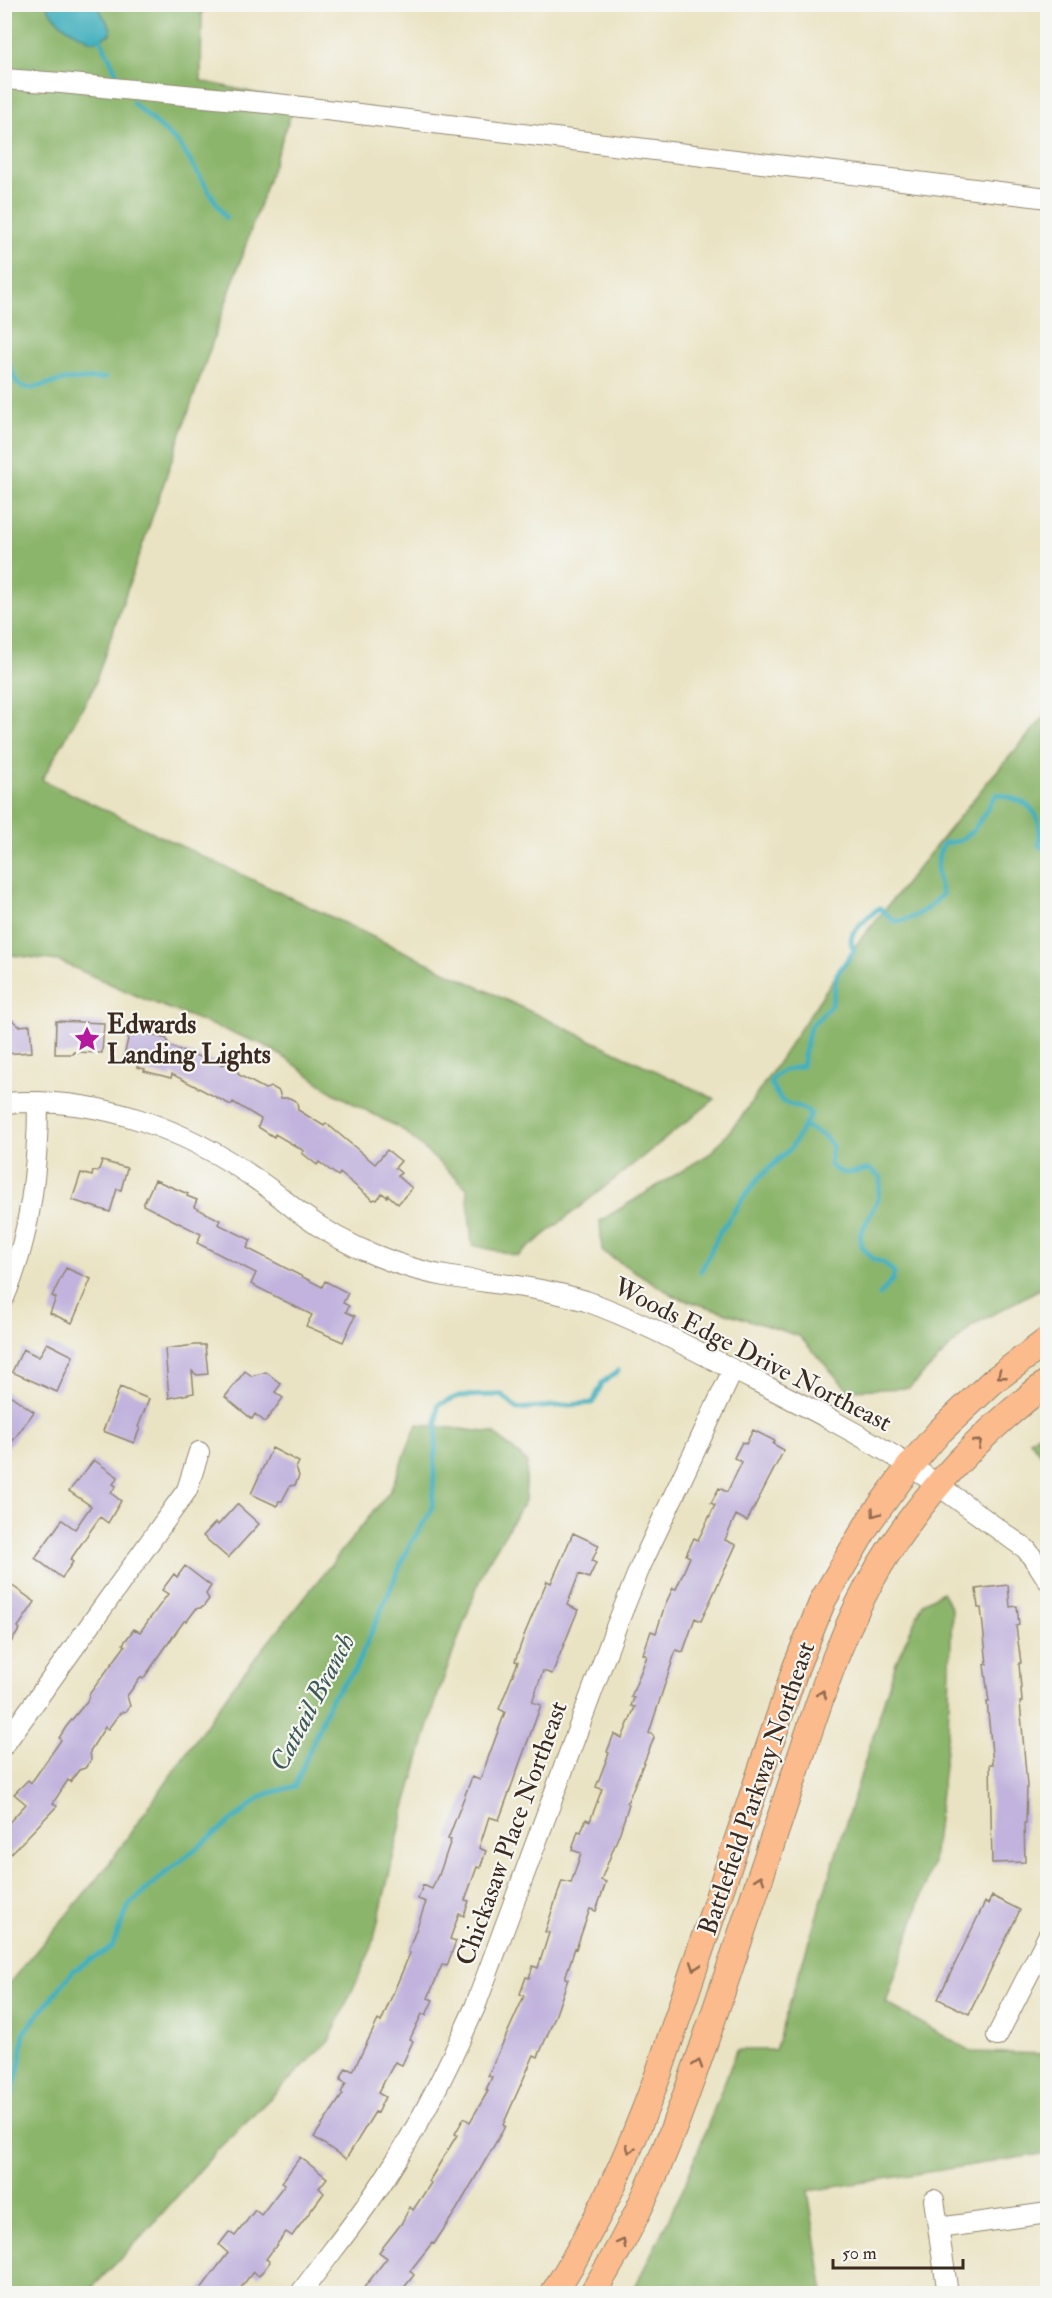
<svg xmlns="http://www.w3.org/2000/svg" width="1052" height="2298" font-family="'IM FELL Double Pica',serif">
	<style>
		.forest { fill: #8cb56c; stroke: #647045; stroke-width: 1.5 }
		.water { fill: #42b0be; stroke: #3e6d6e; stroke-width: 1.5 }
		.lines { fill: none; stroke-linecap: round; stroke-linejoin: round }
		.stream { stroke: #42b0be; stroke-width: 5 }
		.building { fill: #c1b3dd }
		.minor-casing { stroke: #928670; stroke-width: 22 }
		.major-casing { stroke: #928670; stroke-width: 28 }
		.minor { stroke: #fff; stroke-width: 20 }
		.major { stroke: #fbbb8c; stroke-width: 26 }
		.oneway { stroke: #916b50 }
		.labels { text-anchor: middle; stroke-width: 4.5; stroke-linejoin: round; paint-order: stroke }
		.poi-label { font-size: 26px; font-weight: bold; fill: #3b2a1e; stroke: #f6f6f2; text-anchor: start }
		.street-label { font-size: 26px; fill: #3b2a1e; stroke: #f6f6f2 }
		.water-label { font-size: 27px; font-style: italic; fill: #3d5956; stroke: #f6f6f2 }
	</style>
	<rect width="100%" height="100%" fill="#f6f6f2"/>
	<filter id="ink" filterUnits="userSpaceOnUse"><feTurbulence type="fractalNoise" baseFrequency=".0167" numOctaves="2"/><feDisplacementMap in="SourceGraphic" scale="12" xChannelSelector="R" yChannelSelector="G"/><feConvolveMatrix kernelMatrix="1 2 1 2 8 2 1 2 1" color-interpolation-filters="sRGB"/></filter>
	<filter id="wash" filterUnits="userSpaceOnUse"><feTurbulence type="fractalNoise" baseFrequency=".008" numOctaves="4" result="noise"/><feDisplacementMap in="SourceGraphic" scale="24" xChannelSelector="R" yChannelSelector="G"/><feGaussianBlur stdDeviation="1.35" result="paint"/><feColorMatrix in="noise" values="0 0 0 0 0 0 0 0 0 0 0 0 0 0 0 0 0 1.4 0 .05"/><feComposite in="paint" operator="in"/></filter>
	<g filter="url(#wash)">
		<rect width="100%" height="100%" fill="#eae3c3"/>
		<!-- forest -->
		<path class="forest" d="M5 5H202L201 81 295 102 93 689 42 780 715 1099 518 1256 472 1245 467 1188 403 1130 332 1092 290 1061 264 1045 144 999 59 961 5 954Z
			M1047 714V1285L973 1325 909 1388 848 1390 799 1336 676 1297 602 1251 600 1221 711 1153 743 1115 856 945 989 780Z
			M417 1424 494 1433 527 1462 525 1501 484 1568 438 1694 404 1811 372 1947 329 2041 220 2147 145 2233 87 2293H5V1988L106 1868 233 1686 390 1491Z
			M1047 1428V1464L1030 1440Z
			M942 1592 952 1609 948 1731 933 1862 886 2003 972 2052 1047 2054V2153L808 2191 824 2293H632L684 2187 737 2050H775L896 1662 923 1603Z"/>
		<!-- water -->
		<path class="water" d="M46 5H97L111 29 110 34 94 42C75 34 56 24 46 5Z"/>
		<g class="lines">
			<!-- stream -->
			<path class="stream" d="M98 34 119 78
				M133 103 180 145 226 218
				M4 352 17 383 23 387 32 388 65 380 105 378
				M804 1126 824 1136 832 1146 830 1165C843 1178 853 1172 870 1169L881 1178 878 1199 860 1235 862 1247 873 1259 884 1263 894 1272 893 1279 880 1295
				M701 1271 719 1234 741 1201 758 1179 791 1148 811 1114C792 1097 785 1115 771 1083 776 1070 790 1069 802 1066L810 1027 832 1004 837 974 854 951C852 946 850 941 852 936 854 929 873 912 880 908L894 921C913 921 929 909 942 894 937 877 934 860 944 843L959 841 973 831 997 794C1029 801 1044 811 1039 846L1045 849 1048 847
				M4 2110 10 2104 20 2063 24 2032 74 1970 112 1947 129 1905 169 1870 264 1795 295 1786 331 1698 355 1670 409 1546 432 1510 438 1405 459 1396 502 1395 517 1409 593 1403 602 1383 618 1371"/>
		</g>
		<g id="blocks">
			<!-- building -->
			<path class="building" d="M4 1013 19 1026 30 1025 32 1052 4 1054Z
				M56 1021 104 1023 102 1053 73 1052V1054H55Z
				M139 1032 167 1039 169 1046 203 1058 204 1056 222 1065 227 1063 236 1067 239 1075 265 1089 272 1087 279 1091 281 1098H290L297 1102 298 1110 324 1126 326 1123 375 1164 387 1150 401 1161 395 1168 401 1173 398 1176 412 1188 398 1204 388 1195 387 1197 382 1193 377 1200 375 1199 373 1200 340 1173 338 1176 319 1162 317 1165 302 1153 304 1151 275 1134 274 1137 258 1127 261 1119 233 1102 231 1105 172 1074 171 1078 144 1071 145 1069 137 1067 138 1064 123 1060 129 1035 134 1037 135 1033 139 1034Z
				M102 1161 127 1168 121 1190 117 1189 110 1212 72 1200 81 1173 92 1176 93 1171 98 1172Z
				M155 1180 188 1194 187 1196 197 1200 194 1207 220 1220 218 1224 251 1240 247 1248 322 1287 325 1281 348 1293 343 1303 349 1306 346 1312 355 1316 343 1342 306 1326 312 1315 251 1284 256 1273 197 1243 201 1234 143 1205Z
				M66 1268 91 1279 72 1323 50 1313 56 1298 52 1296Z
				M47 1343 73 1356 57 1392 12 1372 23 1349 39 1357Z
				M195 1345H205L208 1374 197 1375 192 1371 194 1393 169 1398 165 1349Z
				M245 1371 252 1376 266 1372 281 1384 275 1392 283 1398 265 1422 255 1414 252 1419 225 1397Z
				M120 1387 149 1399 138 1427 140 1428 134 1443 103 1431Z
				M4 1391 34 1412 4 1453Z
				M753 1430 775 1441 773 1444 784 1450 747 1521 736 1515 725 1540 736 1545 701 1621 695 1618 683 1652 676 1650 649 1733 653 1735 654 1738 627 1803 629 1804 620 1832 601 1880 606 1882 596 1911 590 1909 576 1949 575 1948 565 1978 568 1979 555 2017 538 2057 534 2055 503 2125 505 2126 502 2132 457 2209 434 2244 432 2243 410 2271 414 2275 399 2294H359L387 2258 379 2252 401 2224 410 2207 413 2210 431 2183 429 2181 457 2135 455 2134 464 2118 470 2122 488 2091 486 2090 492 2077 488 2076 524 1996 520 1994 526 1977 529 1978 533 1966 538 1968 549 1933 545 1932 562 1881 571 1883 581 1853 572 1850 578 1831 581 1832 586 1819 590 1821 602 1789 596 1787 609 1753 607 1752 614 1734 622 1738 635 1707 631 1706 634 1698 631 1697 647 1656 643 1654 651 1631 656 1633 665 1605 673 1588 676 1589 690 1557 686 1555 694 1538 698 1540 715 1505 711 1503 719 1488 727 1492 742 1462 734 1458 742 1442 746 1444Z
				M272 1448 299 1462 296 1468 299 1476 295 1485 290 1486 282 1501H279L277 1506 251 1494Z
				M94 1460 118 1477 113 1484 116 1486 111 1493 121 1501 108 1523 100 1517 70 1560 73 1562 62 1578 35 1558 62 1520 75 1529 91 1506 69 1491Z
				M237 1504 259 1524 228 1558 203 1536 216 1522 218 1525Z
				M573 1533 599 1545 592 1561 596 1563 589 1578 579 1574 567 1605 578 1610 552 1674 543 1671 532 1702 541 1705 499 1820 489 1817 479 1848 486 1851 480 1868 477 1867 465 1900 469 1901 464 1916 459 1914 450 1939 456 1941 447 1966 442 1965 428 1998 433 2000 426 2015 422 2014 410 2039 413 2041 402 2065 395 2062 378 2093 385 2097 377 2113 375 2112 346 2159 314 2137 343 2094 341 2093 346 2083 340 2080 346 2068 353 2071 378 2020 381 2022 410 1953 408 1952 426 1902 418 1899 423 1885 432 1889 438 1875H439L451 1840 448 1839 472 1777 480 1780 505 1712 499 1709 518 1662 515 1661 525 1633 547 1581 551 1583Z
				M185 1566 211 1586 206 1594 209 1599 203 1607 196 1609 187 1621H184L143 1679 141 1677 127 1696 130 1706 126 1711 120 1713 108 1729 105 1727 90 1751 91 1760 85 1768 79 1770 70 1782 68 1780 53 1803 57 1806 4 1861V1828L26 1804 14 1794 28 1780 31 1783 61 1740 59 1738 66 1727 87 1701 90 1693 125 1646 123 1644 134 1629 140 1632 168 1594 162 1590 174 1574 177 1577Z
				M11 1585 35 1602 18 1627 20 1629 4 1652V1594Z
				M1008 1585 1010 1607 1017 1606 1019 1625 1016 1626 1021 1663H1019L1022 1702H1020L1027 1786 1026 1823H1024L1025 1862 992 1863 990 1764H993L987 1702H989L984 1665 987 1664 981 1608H978L976 1589Z
				M992 1896 1020 1910 969 2014 938 1999 985 1902 988 1904Z
				M300 2157 327 2178 319 2188 324 2193 292 2236 286 2232 266 2259 270 2262 259 2276 253 2272 236 2294H197L228 2253 219 2245 229 2232 235 2236 255 2210 261 2215 285 2184 282 2182Z"/>
		</g>
	</g>
	<g filter="url(#ink)">
		<use href="#blocks" fill-opacity="0" stroke="#928670" stroke-width="1.5"/>
		<g class="lines">
			<!-- minor casing -->
			<g class="minor-casing">
				<path id="minor" d="M4 79 61 83 277 104 1048 198
					M4 1103C98 1096 185 1128 260 1182 274 1191 287 1203 300 1213 323 1230 349 1245 375 1255 399 1265 425 1273 451 1277 496 1284 542 1287 586 1301 636 1319 683 1344 730 1368 791 1399 853 1429 910 1466 950 1492 987 1522 1026 1549L1039 1566 1048 1580
					M4 1298C30 1239 38 1167 38 1102
					M4 1745 187 1490 199 1452
					M997 2036 1048 1936
					M934 2200 948 2294
					M938 2228 1048 2213
					M300 2294C329 2254 361 2216 387 2175 422 2121 449 2065 475 2007L616 1627 641 1565 733 1370"/>
			</g>
			<!-- major casing -->
			<g class="major-casing">
				<path id="major" d="M553 2294C598 2224 630 2152 658 2075L796 1667 823 1600 870 1520 910 1466 939 1432 992 1382 1048 1340
					M592 2294C650 2203 684 2104 718 2003 743 1928 769 1852 794 1776 819 1704 840 1631 880 1565 923 1494 982 1432 1048 1382"/>
			</g>
			<!-- minor -->
			<use href="#minor" class="minor"/>
			<!-- major -->
			<use href="#major" class="major"/>
		</g>
		<!-- one-way arrows -->
		<defs><path id="oneway-chevron" d="M-2-3.5L2.5 0L-2 3.5" fill="none" stroke-width="1.6" stroke-linecap="round" stroke-linejoin="round" transform="scale(1.5)"/></defs>
		<g class="oneway">
			<use href="#oneway-chevron" transform="translate(1001 1375) rotate(142)"/>
			<use href="#oneway-chevron" transform="translate(978 1443) rotate(-42)"/>
			<use href="#oneway-chevron" transform="translate(875 1513) rotate(125)"/>
			<use href="#oneway-chevron" transform="translate(822 1694) rotate(-71)"/>
			<use href="#oneway-chevron" transform="translate(760 1879) rotate(-71)"/>
			<use href="#oneway-chevron" transform="translate(695 1966) rotate(109)"/>
			<use href="#oneway-chevron" transform="translate(698 2064) rotate(-72)"/>
			<use href="#oneway-chevron" transform="translate(630 2149) rotate(113)"/>
			<use href="#oneway-chevron" transform="translate(622 2243) rotate(-61)"/>
		</g>
	</g>
	<!-- icons -->
	<defs>
		<g id="sight-bare" transform="scale(2.07)"><path d="M0-6L1.8-2.2L6-1.7L2.9 1.2L3.7 5.4L0 3.3L-3.7 5.4L-2.9 1.2L-6-1.7L-1.8-2.2Z" fill="#b5179e" stroke="#f6f6f2" stroke-width="2.5" paint-order="stroke"/></g>
	</defs>
	<g fill-rule="evenodd">
		<use href="#sight-bare" x="87" y="1039"/>
	</g>
	<g class="labels">
		<!-- poi labels -->
		<g class="poi-label">
			<text x="107" y="1033">Edwards<tspan x="107" dy="30">Landing Lights</tspan></text>
		</g>
		<!-- street labels -->
		<g class="street-label">
			<text transform="translate(753 1354) rotate(27)" y="9">Woods Edge Drive Northeast</text>
			<text transform="translate(756 1788) rotate(-71)" y="9">Battlefield Parkway Northeast</text>
			<text transform="translate(511 1833) rotate(-70)" y="9">Chickasaw Place Northeast</text>
		</g>
		<!-- water labels -->
		<g class="water-label">
			<text transform="translate(312 1702) rotate(-62)" y="9">Cattail Branch</text>
		</g>
	</g>
	<!-- margin -->
	<rect width="1052" height="2298" fill="none" stroke="#f6f6f2" stroke-width="24"/>
	<!-- scale -->
	<path d="M833 2259v9h130v-9" fill="none" stroke="#3b2a1e" stroke-width="3"/>
	<text x="842" y="2259" font-size="18" fill="#3b2a1e" stroke="#f6f6f2" stroke-width="4.5" paint-order="stroke">50 m</text>
</svg>
